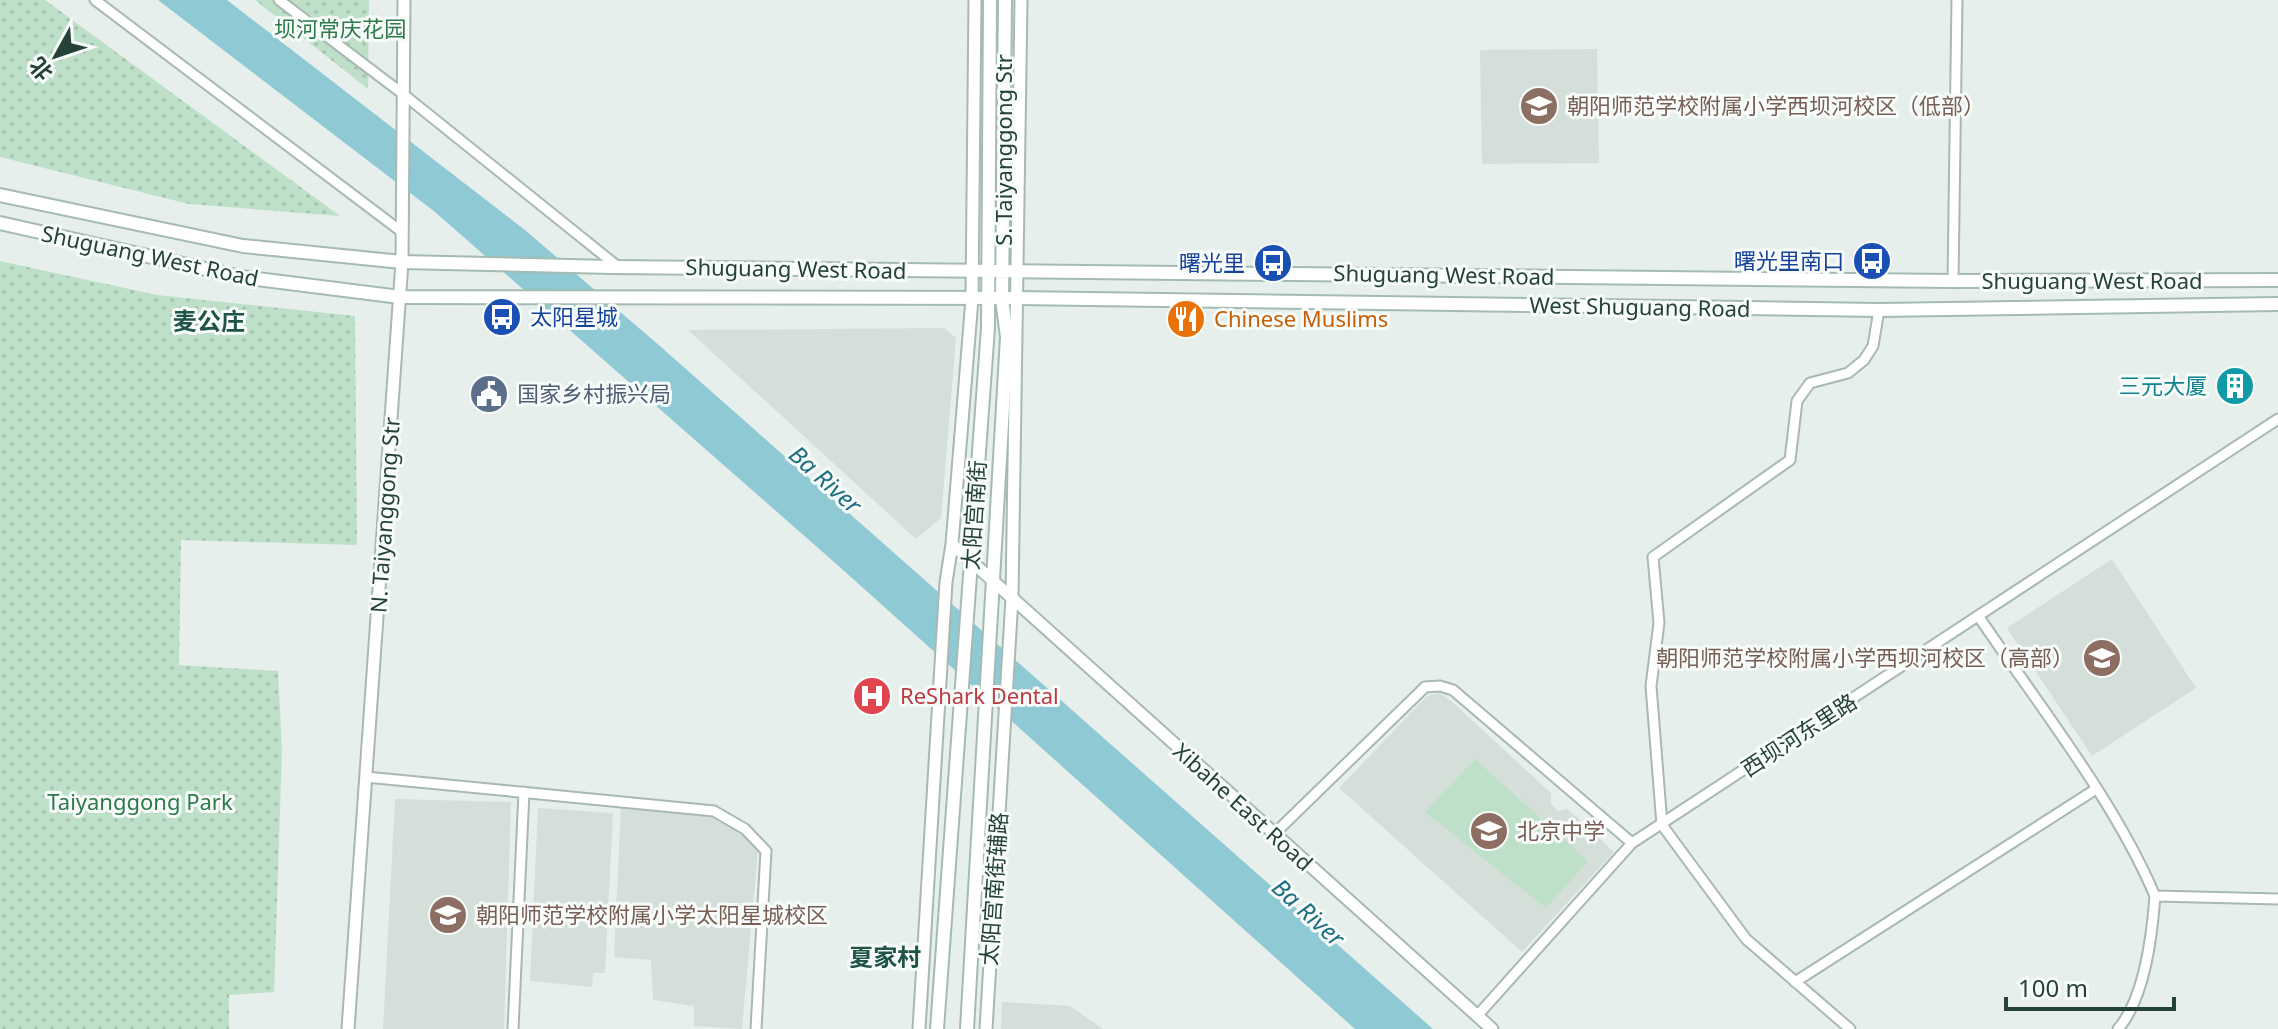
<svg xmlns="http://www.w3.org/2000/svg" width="2278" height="1029" font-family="'Noto Sans','Noto Sans SC',sans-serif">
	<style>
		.built { fill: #d4dfda }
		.park { fill: url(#park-dots) }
		.pitch { fill: #bfe0c8 }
		.water { fill: #8ec9d4 }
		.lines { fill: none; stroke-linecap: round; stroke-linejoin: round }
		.minor-casing { stroke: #a8b8b2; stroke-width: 13 }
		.tertiary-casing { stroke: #a8b8b2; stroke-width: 15 }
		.secondary-casing { stroke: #a4bbb3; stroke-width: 16 }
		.minor { stroke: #fff; stroke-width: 9 }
		.tertiary { stroke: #fff; stroke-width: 11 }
		.secondary { stroke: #fff; stroke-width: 12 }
		.labels { text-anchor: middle; stroke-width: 6; stroke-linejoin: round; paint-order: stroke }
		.park-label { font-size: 22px; fill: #2d7a4b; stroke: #f7fbf9 }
		.education-label { font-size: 22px; fill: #785e54; stroke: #f7fbf9; text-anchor: start }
		.street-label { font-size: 22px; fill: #24423a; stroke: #f7fbf9 }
		.transit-label { font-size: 22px; fill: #164399; stroke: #f7fbf9; text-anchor: end }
		.food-label { font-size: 22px; fill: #c56008; stroke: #f7fbf9; text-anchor: start }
		.culture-label { font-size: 22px; fill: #0d838f; stroke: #f7fbf9; text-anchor: end }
		.service-label { font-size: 22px; fill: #4e5e75; stroke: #f7fbf9; text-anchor: start }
		.health-label { font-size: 22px; fill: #be3a42; stroke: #f7fbf9; text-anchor: start }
		.neighbourhood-label { font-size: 24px; font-weight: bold; fill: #1f5548; stroke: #f7fbf9 }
		.water-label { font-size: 24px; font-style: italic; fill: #1c6f80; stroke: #f7fbf9 }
	</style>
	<defs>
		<pattern id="park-dots" width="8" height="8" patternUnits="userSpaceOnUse" patternTransform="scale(2)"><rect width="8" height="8" fill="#bfe0c8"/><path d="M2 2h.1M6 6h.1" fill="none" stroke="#a4c1ad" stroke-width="1.8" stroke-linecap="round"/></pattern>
	</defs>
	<rect width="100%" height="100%" fill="#e6efeb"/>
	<!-- built -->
	<path class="built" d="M1597 49 1599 163 1482 164 1480 50Z
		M944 328 956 338 941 518 916 539 688 330Z
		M2112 559 2196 688 2092 756 2007 628Z
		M1439 693 1451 701 1551 793V804L1558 811 1568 809 1614 852 1522 952 1339 788 1427 696Z
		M395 799 511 802 504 1029H383Z
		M621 806 716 816 740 831 758 850 742 1029 694 1026V1006L653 1000 651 960 614 957Z
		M538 808 613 813 605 973H593L592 987 530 981Z
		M1002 1002 1070 1006 1103 1029H1001Z"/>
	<!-- park -->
	<path class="park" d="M0 0H45L340 216 189 204 0 157Z
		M255 0H369L368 89Z
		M0 261 157 295 355 316 357 545 181 540 179 665 278 671 282 750 274 992 229 995V1029H0Z"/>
	<!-- pitch -->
	<path class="pitch" d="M1475 759 1588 861 1546 908 1425 812Z"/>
	<!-- water -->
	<path class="water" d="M158 0H227L525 230 661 347 1433 1029H1355L833 561 435 212Z"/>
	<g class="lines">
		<!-- minor casing -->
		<g class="minor-casing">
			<path id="minor" d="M95 0 402 232
				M279 0 403 94 617 266
				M1953 281 1957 0
				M1979 617C2037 703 2115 801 2155 896
				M366 777 714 811 745 829 766 851 756 1029
				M1273 835 1425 687 1440 686 1453 690 1632 843
				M1795 982 2096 789
				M1477 1016 1632 843 2278 419
				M513 1029 524 792
				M1850 1029 1746 939 1662 825 1651 686 1659 623 1653 557 1790 460 1797 401 1810 383 1848 373 1864 360 1873 346 1879 310
				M2118 1029C2145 998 2152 936 2155 896L2278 899"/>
		</g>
		<!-- tertiary casing -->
		<g class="tertiary-casing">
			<path id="tertiary" d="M952 544 1492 1029
				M348 1029 402 262 404 0
				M919 1029 946 582 952 544 972 299 975 0
				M986 1029 1012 598 1021 0"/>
		</g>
		<!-- secondary casing -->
		<g class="secondary-casing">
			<path id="secondary" d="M0 195 243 246 402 262 611 267 1953 281 2278 280
				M0 223 241 277 400 297 1016 298 1879 310 2278 304
				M937 1029 988 328 990 0
				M967 1029 1007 337 1002 299 1005 0"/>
		</g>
		<!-- minor -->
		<use href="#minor" class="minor"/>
		<!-- tertiary -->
		<use href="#tertiary" class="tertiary"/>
		<!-- secondary -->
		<use href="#secondary" class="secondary"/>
	</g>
	<!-- icons -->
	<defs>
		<g id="school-disc" transform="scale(2)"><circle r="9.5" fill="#8d6e63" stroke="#f7fbf9"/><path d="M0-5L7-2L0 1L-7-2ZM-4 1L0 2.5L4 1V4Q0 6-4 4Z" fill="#fff"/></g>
		<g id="bus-disc" transform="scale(2)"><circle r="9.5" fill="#1a4fb4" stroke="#f7fbf9"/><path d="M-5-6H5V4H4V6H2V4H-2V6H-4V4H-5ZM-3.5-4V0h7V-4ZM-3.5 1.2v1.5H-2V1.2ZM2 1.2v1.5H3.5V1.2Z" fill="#fff"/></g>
		<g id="restaurant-disc" transform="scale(2)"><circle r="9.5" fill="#e8710a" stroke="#f7fbf9"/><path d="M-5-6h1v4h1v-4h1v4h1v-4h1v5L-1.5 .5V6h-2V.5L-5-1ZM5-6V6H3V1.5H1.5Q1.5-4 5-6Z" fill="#fff"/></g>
		<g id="building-disc" transform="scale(2)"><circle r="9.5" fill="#0f9aa8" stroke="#f7fbf9"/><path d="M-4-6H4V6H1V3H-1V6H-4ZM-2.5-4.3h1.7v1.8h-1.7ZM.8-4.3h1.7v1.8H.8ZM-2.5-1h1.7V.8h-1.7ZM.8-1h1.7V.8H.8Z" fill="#fff"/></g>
		<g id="civic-disc" transform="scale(2)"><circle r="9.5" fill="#5c6f8a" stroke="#f7fbf9"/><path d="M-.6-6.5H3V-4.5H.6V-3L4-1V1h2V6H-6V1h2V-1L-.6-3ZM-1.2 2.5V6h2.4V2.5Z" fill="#fff"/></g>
		<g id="hospital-disc" transform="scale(2)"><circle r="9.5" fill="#e0444e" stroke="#f7fbf9"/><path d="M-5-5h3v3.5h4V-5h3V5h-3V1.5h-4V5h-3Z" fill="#fff"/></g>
	</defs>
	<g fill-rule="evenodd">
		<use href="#school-disc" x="1539" y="106"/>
		<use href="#bus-disc" x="1872" y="261"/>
		<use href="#bus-disc" x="1273" y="263"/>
		<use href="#bus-disc" x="502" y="317"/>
		<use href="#restaurant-disc" x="1186" y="319"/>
		<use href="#building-disc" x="2235" y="386"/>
		<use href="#civic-disc" x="489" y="394"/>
		<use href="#school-disc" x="2102" y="658"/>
		<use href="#hospital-disc" x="872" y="696"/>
		<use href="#school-disc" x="1489" y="831"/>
		<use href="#school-disc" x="448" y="915"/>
	</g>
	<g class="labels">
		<!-- park labels -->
		<g class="park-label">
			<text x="340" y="37">坝河常庆花园</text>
			<text x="140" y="810">Taiyanggong Park</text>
		</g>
		<!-- education labels -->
		<g class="education-label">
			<text x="1567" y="114">朝阳师范学校附属小学西坝河校区（低部）</text>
			<text x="2074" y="666" text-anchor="end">朝阳师范学校附属小学西坝河校区（高部）</text>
			<text x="1517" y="839">北京中学</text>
			<text x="476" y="923">朝阳师范学校附属小学太阳星城校区</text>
		</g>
		<!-- street labels -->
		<g class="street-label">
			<text transform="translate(1004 150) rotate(-90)" y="8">S. Taiyanggong Str</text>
			<text transform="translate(150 256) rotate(12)" y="8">Shuguang West Road</text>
			<text transform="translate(796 269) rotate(1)" y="8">Shuguang West Road</text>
			<text transform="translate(1444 275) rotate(1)" y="8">Shuguang West Road</text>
			<text x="2092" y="289">Shuguang West Road</text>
			<text transform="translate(1640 307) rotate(1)" y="8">West Shuguang Road</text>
			<text transform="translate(385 515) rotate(-86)" y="8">N. Taiyanggong Str</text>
			<text transform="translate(974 515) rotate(-86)" y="8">太阳宫南街</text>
			<text transform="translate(1799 735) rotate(-33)" y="8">西坝河东里路</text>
			<text transform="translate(1243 807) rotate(42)" y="8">Xibahe East Road</text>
			<text transform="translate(994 889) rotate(-86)" y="8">太阳宫南街辅路</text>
		</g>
		<!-- transit labels -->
		<g class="transit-label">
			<text x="1844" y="269">曙光里南口</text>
			<text x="1245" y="271">曙光里</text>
			<text x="530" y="325" text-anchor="start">太阳星城</text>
		</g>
		<!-- food labels -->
		<g class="food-label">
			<text x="1214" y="327">Chinese Muslims</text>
		</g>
		<!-- culture labels -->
		<g class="culture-label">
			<text x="2207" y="394">三元大厦</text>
		</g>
		<!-- service labels -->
		<g class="service-label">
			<text x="517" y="402">国家乡村振兴局</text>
		</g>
		<!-- health labels -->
		<g class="health-label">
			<text x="900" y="704">ReShark Dental</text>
		</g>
		<!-- neighbourhood labels -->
		<g class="neighbourhood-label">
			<text x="209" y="330">麦公庄</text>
			<text x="885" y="966">夏家村</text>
		</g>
		<!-- water labels -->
		<g class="water-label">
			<text transform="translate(825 480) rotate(42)" y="8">Ba River</text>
			<text transform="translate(1308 913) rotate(42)" y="8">Ba River</text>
		</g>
	</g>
	<!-- north arrow -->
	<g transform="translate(56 56) rotate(230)" stroke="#f7fbf9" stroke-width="6" paint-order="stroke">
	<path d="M0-6L14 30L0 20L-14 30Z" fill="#24423a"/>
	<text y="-12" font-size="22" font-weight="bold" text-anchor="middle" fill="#24423a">北</text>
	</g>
	<!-- scale -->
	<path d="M2006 997v12h168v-12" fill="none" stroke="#24423a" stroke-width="4"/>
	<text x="2018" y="997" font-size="24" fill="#24423a" stroke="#f7fbf9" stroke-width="6" paint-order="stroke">100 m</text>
</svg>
